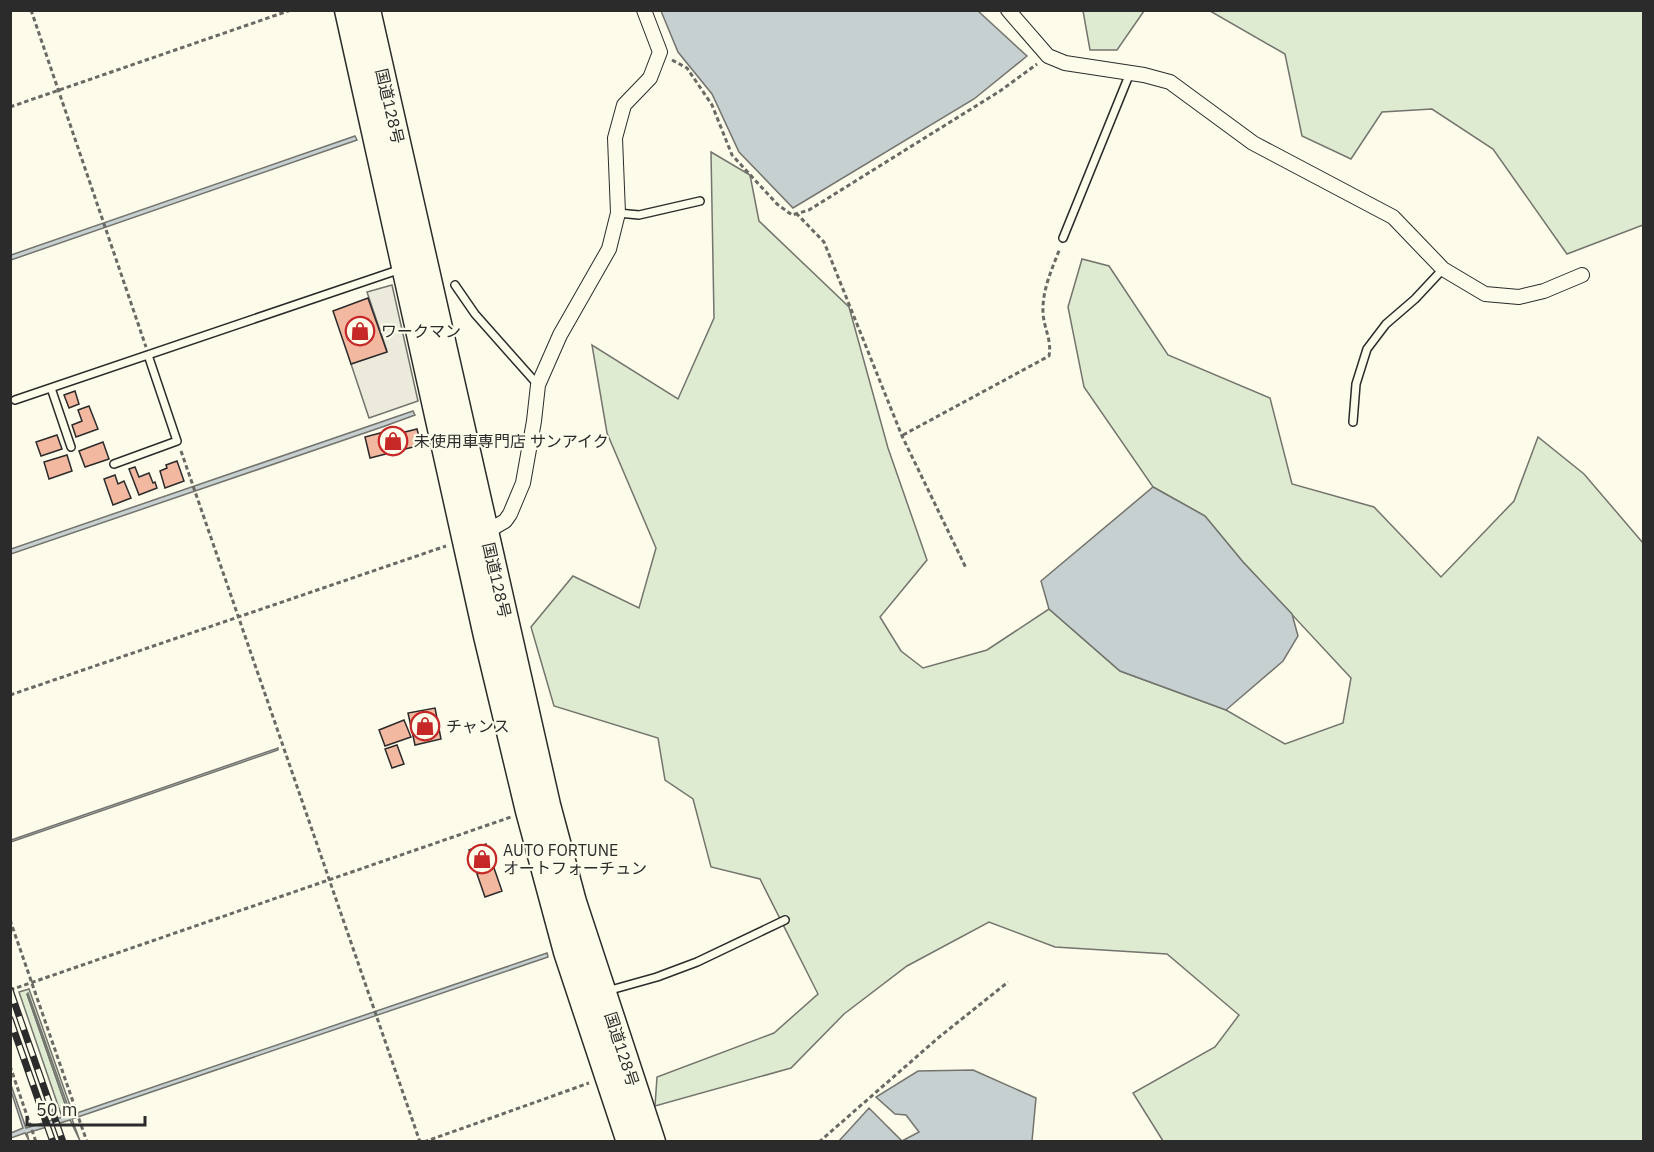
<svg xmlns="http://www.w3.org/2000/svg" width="1654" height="1152" font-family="'IBM Plex Sans','Noto Sans JP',sans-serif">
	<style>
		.green { fill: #deebd1; stroke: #74746e; stroke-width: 1.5 }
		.parking { fill: #eceadb; stroke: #74746e; stroke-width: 1.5 }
		.water { fill: #c7d0d0; stroke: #74746e; stroke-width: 1.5 }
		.building { fill: #f2b8a0; stroke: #2b2b2b; stroke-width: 1.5 }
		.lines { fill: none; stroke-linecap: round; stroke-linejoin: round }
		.service-casing { stroke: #2b2b2b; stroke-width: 10 }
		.minor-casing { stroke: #2b2b2b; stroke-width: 16 }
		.trunk-casing { stroke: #2b2b2b; stroke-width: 27 }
		.path { stroke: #6a6964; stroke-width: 3; stroke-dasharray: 4.5 3; stroke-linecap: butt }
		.service { stroke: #fdfbea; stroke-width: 7 }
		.minor { stroke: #fdfbea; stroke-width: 14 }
		.trunk { stroke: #fdfbea; stroke-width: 24 }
		.rail-casing { stroke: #2b2b2b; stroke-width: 7 }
		.rail { stroke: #fdfbea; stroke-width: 4.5; stroke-dasharray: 14; stroke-linecap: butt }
		.labels { text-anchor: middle; stroke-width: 4.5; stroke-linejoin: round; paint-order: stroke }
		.street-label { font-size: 16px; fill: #2b2b2b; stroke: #fdfbea }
		.poi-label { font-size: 16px; fill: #2b2b2b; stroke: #fdfbea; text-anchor: start }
	</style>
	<rect width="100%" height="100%" fill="#fdfbea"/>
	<!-- green -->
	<path class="green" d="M1083 11V10L1144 11 1117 50H1090Z
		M1210 11H1643V225L1567 254 1493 149 1432 109 1382 112 1351 159 1302 136 1285 54Z
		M711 152 750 175 759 221 849 307 888 448 927 560 880 617 901 651 923 668 987 650 1049 609 1120 671 1226 710 1285 744 1343 723 1351 678 1243 562 1205 516 1153 487 1084 387 1068 307 1082 259 1109 266 1168 355 1270 398 1292 484 1374 507 1441 577 1514 501 1538 437 1584 474 1643 543V1141H1163L1133 1093 1215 1047 1239 1015 1167 954 1055 947 989 922 907 966 844 1014 791 1068 655 1106 657 1077 774 1033 818 994 760 879 711 867 693 799 665 780 658 738 554 706 531 627 573 576 639 608 656 548 607 433 592 345 678 399 714 318Z
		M29 989 73 1114 70 1115 27 994 69 1115 62 1117 19 992Z"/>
	<!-- parking -->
	<path class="parking" d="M392 285 418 401 369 418 351 364 387 351 367 292Z"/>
	<!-- water -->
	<path class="water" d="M661 11H978L1027 56 974 99 793 208 739 152 712 94 678 52Z
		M355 136 357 140 11 260V255Z
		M413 411 415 415 385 426 11 554V549Z
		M1153 487 1205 516 1243 562 1292 614 1298 636 1283 661 1226 710 1120 671 1049 609 1041 581Z
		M278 748V750L11 842V840Z
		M547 953 548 957 72 1119 80 1141 70 1120 27 1133 29 1141 25 1133 11 1138V1133L23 1128 11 1091V1085L26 1128 69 1115 27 994 28 993 71 1115Z
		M973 1070 1036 1098 1032 1141H839L869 1108 902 1141 919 1132 906 1115 895 1114 876 1097 918 1071Z"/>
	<!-- building -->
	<path class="building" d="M368 298 387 352 351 364 333 311Z
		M75 391 79 404 69 408 64 395Z
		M89 406 98 429 76 437 72 425 82 421 78 410Z
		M417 429 421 445 370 458 365 437 384 432 385 437Z
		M57 435 62 449 41 456 36 442Z
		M103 442 109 459 85 467 79 451Z
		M67 455 72 471 49 479 44 462Z
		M177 461 184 481 165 488 160 471 167 468 166 465Z
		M135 467 139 477 149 473 153 483 155 482 157 488 139 495 129 469Z
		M115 475 118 484 124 481 131 498 113 505 104 479Z
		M435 708 441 739 415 745 408 713Z
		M404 720 411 737 385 746 379 730Z
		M397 745 404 764 392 768 385 749Z
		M486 844 494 867 477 873 469 850Z
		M494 868 502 891 485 897 477 874Z"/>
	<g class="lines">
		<!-- service casing -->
		<g class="service-casing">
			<path id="service" d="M618 213 639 215 700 201
				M1063 238 1130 73
				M455 285 475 314 538 385
				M51 388 71 447
				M15 400 401 269
				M1353 422 1356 384 1367 349 1386 324 1415 299 1443 269
				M114 464 177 441 148 355
				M607 991 657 977 697 962 785 920"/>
		</g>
		<!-- minor casing -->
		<g class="minor-casing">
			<path id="minor" d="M1008 10 1048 56 1065 63 1144 75 1170 82 1253 143 1393 217 1443 269 1485 294 1519 297 1544 291 1582 275
				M486 532 505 521 510 514 523 483 534 421 538 385 560 335 609 249 618 213 615 138 624 105 650 78 660 52 644 10"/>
		</g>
		<!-- trunk casing -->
		<g class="trunk-casing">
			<path id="trunk" d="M347 10 486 636 528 811 566 952 629 1142
				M368 10 548 805 574 902 653 1142"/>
		</g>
		<!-- path -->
		<path class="path" d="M31 10 146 347
			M672 60 687 68 712 105 732 155 777 204 792 215 809 210 1000 91 1037 64
			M10 107 291 10
			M796 213 824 242 902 436 966 568
			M903 435 1049 356C1052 340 1044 329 1043 313 1042 290 1052 269 1060 248
			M181 451 420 1142
			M10 695 446 546
			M10 920 87 1142
			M10 990 511 817
			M10 1066 36 1142
			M424 1142 589 1083
			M819 1142 938 1038 1008 982"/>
		<!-- service -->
		<use href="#service" class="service"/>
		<!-- minor -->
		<use href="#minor" class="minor"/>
		<!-- trunk -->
		<use href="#trunk" class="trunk"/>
		<!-- rail casing -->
		<g class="rail-casing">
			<path id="rail" d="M10 990 63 1142
				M10 1019 53 1142"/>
		</g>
		<!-- rail -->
		<use href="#rail" class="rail"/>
	</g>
	<!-- icons -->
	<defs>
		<g id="shop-ring" transform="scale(1.5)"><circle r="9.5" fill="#fdfbea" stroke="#c62828" stroke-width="1.5"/><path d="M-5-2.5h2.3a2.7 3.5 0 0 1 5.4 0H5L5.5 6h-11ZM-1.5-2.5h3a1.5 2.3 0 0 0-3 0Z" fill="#c62828"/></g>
	</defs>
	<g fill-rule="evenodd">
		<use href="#shop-ring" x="360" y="331"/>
		<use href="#shop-ring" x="393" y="441"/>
		<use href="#shop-ring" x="425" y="726"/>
		<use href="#shop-ring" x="482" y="859"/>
	</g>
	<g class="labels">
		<!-- street labels -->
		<g class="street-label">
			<text transform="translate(390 106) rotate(77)" y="6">国道128号</text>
			<text transform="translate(497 580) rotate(77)" y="6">国道128号</text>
			<text transform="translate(622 1049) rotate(72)" y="6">国道128号</text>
		</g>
		<!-- poi labels -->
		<g class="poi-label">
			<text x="381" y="337">ワークマン</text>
			<text x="414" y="447">未使用車専門店 サンアイク</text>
			<text x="446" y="732">チャンス</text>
			<text x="503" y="856">AUTO FORTUNE<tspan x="503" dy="18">オートフォーチュン</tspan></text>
		</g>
	</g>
	<!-- border -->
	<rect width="1654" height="1152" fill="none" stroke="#2b2b2b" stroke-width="24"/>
	<!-- scale -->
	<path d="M27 1116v9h118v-9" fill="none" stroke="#2b2b2b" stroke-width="3"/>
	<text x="36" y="1116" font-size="18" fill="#2b2b2b" stroke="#fdfbea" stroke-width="4.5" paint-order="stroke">50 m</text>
</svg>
